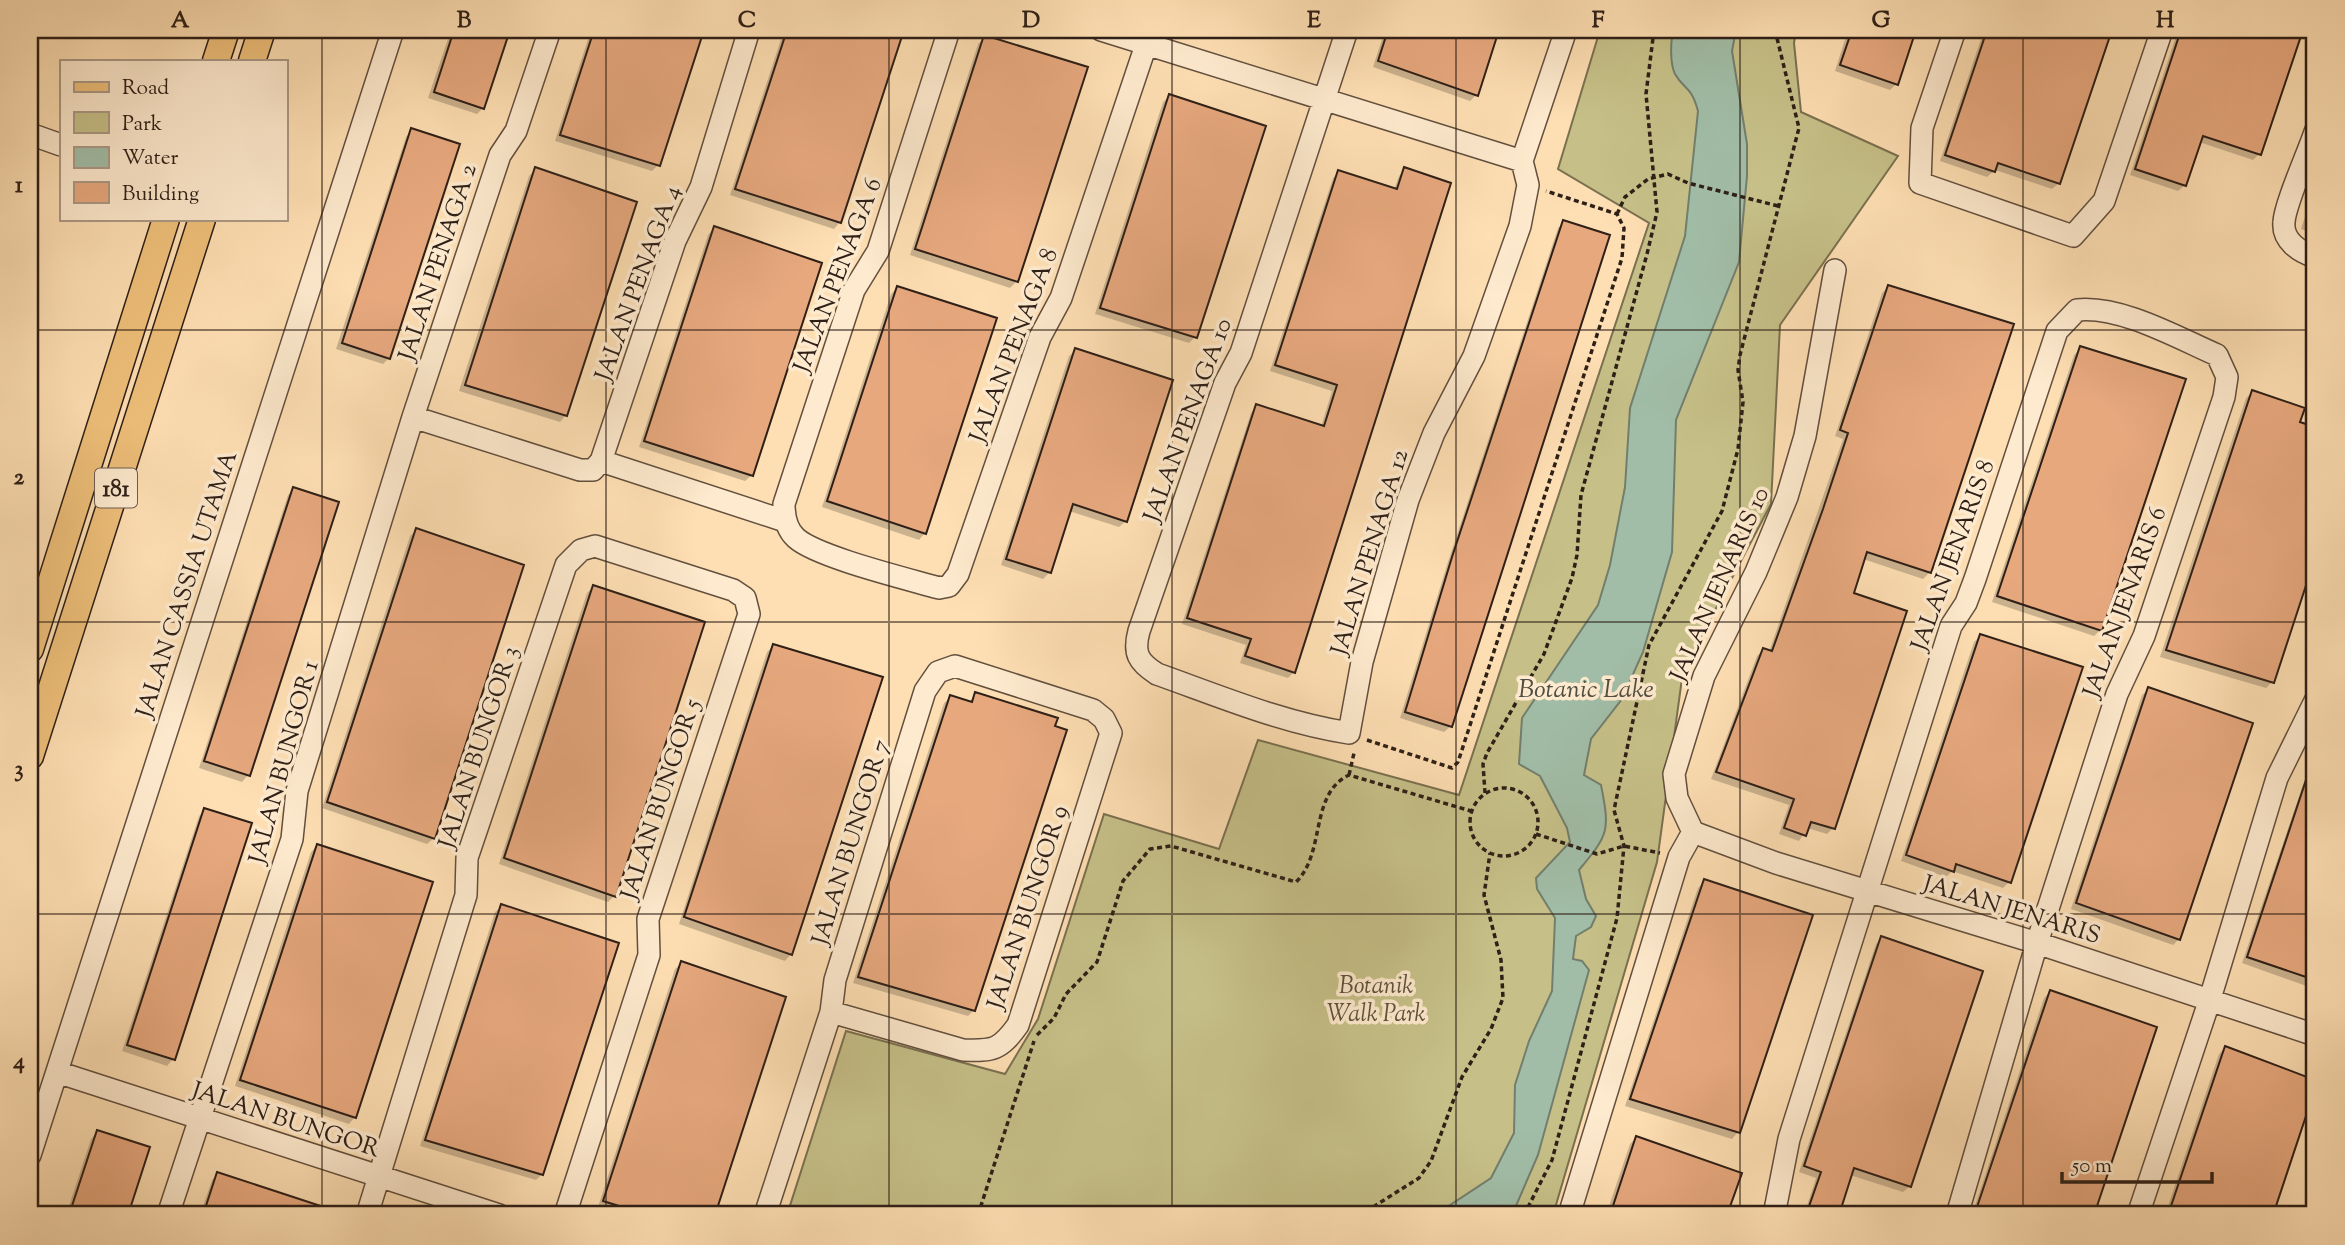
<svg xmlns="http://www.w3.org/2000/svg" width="2345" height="1245" font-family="'Sorts Mill Goudy',serif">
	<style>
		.green { fill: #c6c088; stroke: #7a7050; stroke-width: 2 }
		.water { fill: #a1bda7; stroke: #737e6d; stroke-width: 2 }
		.shadow { fill: #0003 }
		.building { fill: #e7a87e; stroke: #2e1f17; stroke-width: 2 }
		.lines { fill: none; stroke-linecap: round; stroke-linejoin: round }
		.minor-casing { stroke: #624f3e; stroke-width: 24 }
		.major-casing { stroke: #2e1f17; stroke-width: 29 }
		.path { stroke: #2e1f17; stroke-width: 3.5; stroke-dasharray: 5 3.5; stroke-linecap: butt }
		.minor { stroke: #feeace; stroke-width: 21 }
		.major { stroke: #efc07a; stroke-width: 26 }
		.grid { fill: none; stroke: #2e1f17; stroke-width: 2; stroke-opacity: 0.55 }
		.labels { text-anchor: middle; stroke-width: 7; stroke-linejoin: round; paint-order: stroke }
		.shield { fill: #feeace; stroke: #6c5c4e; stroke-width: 2 }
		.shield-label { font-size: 23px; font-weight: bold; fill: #2e1f17 }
		.street-label { font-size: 24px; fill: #2e1f17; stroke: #feeace }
		.park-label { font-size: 24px; font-style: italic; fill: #5c4f39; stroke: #feeace }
		.water-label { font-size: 26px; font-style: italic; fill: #504e42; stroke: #feeace }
		.neatline { fill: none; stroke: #2e1f17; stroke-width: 2.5 }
		.grid-label { font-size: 23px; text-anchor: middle; font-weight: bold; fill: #2e1f17 }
	</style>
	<rect width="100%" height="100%" fill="#fedfb3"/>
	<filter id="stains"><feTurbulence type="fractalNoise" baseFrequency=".00286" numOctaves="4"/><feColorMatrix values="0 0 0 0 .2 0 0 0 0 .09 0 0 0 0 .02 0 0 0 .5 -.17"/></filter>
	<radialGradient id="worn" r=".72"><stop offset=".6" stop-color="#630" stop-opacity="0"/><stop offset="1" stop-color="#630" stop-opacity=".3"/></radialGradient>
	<!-- green -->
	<path class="green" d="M1600 30H1796L1794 43 1801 112 1898 156 1780 325 1771 504 1683 671 1657 862 1553 1215H787L846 1031 1005 1074 1038 1019 1104 814 1219 849 1258 740 1459 795 1649 223 1558 169Z"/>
	<!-- water -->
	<path class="water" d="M1674 30H1736L1732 51 1747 144V176L1739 262 1676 420 1672 552 1643 652 1622 699 1591 739 1584 775 1601 785C1610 831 1609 834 1579 870L1586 899 1596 916 1591 927 1576 936 1573 959 1582 961 1589 970 1538 1155 1512 1215H1435L1491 1178 1514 1133 1515 1085 1529 1041 1552 991 1555 918 1537 889 1536 878 1570 842 1567 828 1540 776 1519 764 1522 718 1598 605 1610 565 1625 487 1630 408 1685 236 1698 111C1691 85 1684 90 1675 74 1670 64 1670 40 1674 30Z"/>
	<!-- shadow -->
	<path class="shadow" d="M451 30H508L483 108 477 114 428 98Z
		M591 30H702L658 165 652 171 555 141Z
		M784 30H902L840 222 834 229 730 195Z
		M1261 30H1295L1288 38Z
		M1385 30H1497L1476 95 1470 101 1373 67Z
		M1848 30H1913L1896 84 1890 90 1835 71Z
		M1984 30H2110L2059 183 2052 189 1995 170 1987 177 1940 161Z
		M2178 30H2301L2259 154 2253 160 2199 142 2185 185 2178 191 2130 175Z
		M985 37 1017 281 1010 288 910 255 978 44Z
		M1170 96 1195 337 1189 343 1095 314 1163 102Z
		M412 130 389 358 383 364 336 349 406 137Z
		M536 169 566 415 560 422 459 391 529 176Z
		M1405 169 1294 672 1288 678 1240 663 1246 645 1182 624 1251 413 1257 406 1321 427 1332 391 1270 371 1333 178 1339 172 1394 190 1399 176Z
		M2315 185V234L2301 229Z
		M1564 222 1451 726 1444 732 1400 718 1447 565 1558 228Z
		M714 228 752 475 745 481 639 447 708 235Z
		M1888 287 2012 325 1929 573 1923 579 1863 559 1851 594 1833 828 1827 834 1807 828 1799 841 1779 834 1789 805 1711 779 1757 656 1763 650 1769 652 1843 439 1835 436 1882 293Z
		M897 288 925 533 919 540 822 507 891 294Z
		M2081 348 2100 630 2094 636 1992 602 2074 355Z
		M1076 350 1126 521 1119 527 1069 511 1049 573 1043 579 1001 565 1069 356Z
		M2253 392 2298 423 2315 429V553L2272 682 2266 688 2160 657 2246 398Z
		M294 489 248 775 242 782 199 768 288 495Z
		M416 530 434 838 427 844 322 808 410 536Z
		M593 587 614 896 608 902 499 864 587 593Z
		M1980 636 2009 882 2003 888 1952 871 1946 877 1901 861 1974 642Z
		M773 646 791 954 785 961 679 924 767 652Z
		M2149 689 2179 939 2173 945 2071 909 2142 695Z
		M976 694 974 1010 968 1016 853 983 944 703 951 697 969 703Z
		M2315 750V989L2242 963Z
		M205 810 173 1059 167 1066 122 1051 199 816Z
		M317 846 355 1117 349 1124 235 1086 311 852Z
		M1704 881 1738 1132 1732 1139 1625 1106 1698 888Z
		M502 906 542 1174 536 1180 420 1146 495 912Z
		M1882 938 1910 1186 1903 1192 1850 1175 1840 1205 1871 1215H1804L1816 1178 1799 1172 1876 944Z
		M682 963 784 998 713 1215H624L598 1207 675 969Z
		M2050 992 2155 1028 2092 1215H1972L2044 998Z
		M2225 1048 2315 1081 2271 1215H2165L2219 1054Z
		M97 1132 147 1149 126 1215H66L91 1139Z
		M1636 1138 1739 1174 1726 1215H1606L1630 1144Z
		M218 1174 324 1209 322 1215H200L212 1180Z"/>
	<!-- building -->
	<path class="building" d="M454 30H510L484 109 434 92Z
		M594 30H704L660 166 560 135Z
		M787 30H904L841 223 735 189Z
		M1388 30H1499L1478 96 1378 61Z
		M1852 30H1916L1898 85 1840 65Z
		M1987 30H2112L2060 184 1998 163 1995 172 1945 155Z
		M2181 30H2303L2261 155 2203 136 2186 186 2135 169Z
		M984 35 1088 67 1018 282 915 249Z
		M1169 94 1266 126 1197 338 1100 308Z
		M411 128 460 144 390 359 342 343Z
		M535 167 637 202 567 416 465 385Z
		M1404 167 1451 183 1295 673 1245 656 1251 639 1187 618 1256 404 1324 426 1337 385 1275 365 1338 170 1397 189Z
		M1563 220 1610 235 1452 727 1405 712 1452 557Z
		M714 226 822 263 753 476 644 441Z
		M1888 285 2014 324 1931 573 1867 552 1854 593 1907 611 1835 829 1811 822 1806 836 1784 828 1794 799 1716 772 1763 648 1772 651 1823 509 1848 433 1840 430Z
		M897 286 997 318 926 534 827 501Z
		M2080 346 2186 379 2102 631 1997 596Z
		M1075 348 1173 380 1127 522 1073 504 1051 573 1006 559Z
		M2252 390 2305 408 2300 422 2315 427V558L2274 683 2166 650Z
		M293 487 339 502 250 776 204 761Z
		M416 528 524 565 435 839 327 802Z
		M593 585 705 622 616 897 504 858Z
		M1980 634 2083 667 2011 883 1956 864 1954 872 1906 855Z
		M773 644 883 677 792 955 684 917Z
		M2148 687 2253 723 2180 940 2076 903Z
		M975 692 1058 718 1055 726 1067 730 975 1011 858 977 950 695 972 702Z
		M2312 762H2315V980L2247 957Z
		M204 808 252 823 175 1060 127 1045Z
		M317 844 433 882 356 1118 240 1080Z
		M1704 879 1813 915 1740 1133 1630 1099Z
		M501 904 619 943 543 1175 425 1140Z
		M1881 936 1983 971 1911 1187 1854 1168 1839 1215H1806L1821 1172 1804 1166Z
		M681 961 786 997 715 1215H648L603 1201Z
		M2050 990 2157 1027 2094 1215H1992L1976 1210Z
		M2225 1046 2315 1080 2306 1116 2273 1215H2168Z
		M97 1130 150 1147 128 1215H69Z
		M1636 1136 1742 1173 1727 1215H1610Z
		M217 1172 339 1212V1215H203Z"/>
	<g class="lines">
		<!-- minor casing -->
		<g class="minor-casing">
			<path id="minor" d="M550 30 516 131 500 155 413 417 580 470H593L601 461 675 241 701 187 749 30
				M949 30 878 251 854 290 784 504C784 516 786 529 796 538 817 557 908 579 939 588L949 586 958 574 1040 337 1061 298 1151 30
				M1101 30 1522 161
				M1347 30 1241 353 1225 383 1139 631C1133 653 1138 662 1157 674 1219 696 1283 723 1349 733L1362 662 1408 500 1434 433 1474 356 1520 226 1528 185 1522 161
				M1955 30 1922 128 1920 183 2073 236 2104 201 2162 30
				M2315 132C2308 153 2285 204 2284 222 2282 241 2300 252 2315 257
				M30 134 61 145
				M1522 161 1566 30
				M601 461 785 521
				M1693 832 1776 863 2037 943 2315 1035
				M1693 832 1677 798 1674 774 1704 676 1756 572 1787 497 1805 436 1835 270
				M57 1072 499 1215
				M30 1155 393 30
				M168 1215 292 839 297 791 413 417
				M367 1215 466 895 467 858 566 565 581 550 595 546 733 590 745 598 749 614 648 919 649 955 565 1215
				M765 1215 831 1012 835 980 925 691 938 672 955 666 1093 710 1104 719 1111 733 1018 1025C1000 1050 994 1051 963 1050L831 1012
				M1569 1215 1679 857 1693 832
				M1774 1215 1789 1139 1951 626 1966 603 1975 579 2057 331 2077 310C2120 305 2178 338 2217 355L2227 377 2224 397 2144 636 2117 694 2037 943 1957 1215
				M2138 1215 2209 1002 2277 778 2315 701"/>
		</g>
		<!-- major casing -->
		<g class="major-casing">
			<path id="major" d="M216 61 226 30
				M252 61 262 30
				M30 649 166 219
				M30 756 202 219"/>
		</g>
		<!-- path -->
		<path class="path" d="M1617 214 1625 197 1648 179 1668 174 1688 183 1778 206
			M1367 740 1452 768 1458 762 1622 258 1624 228 1617 214 1546 191
			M1349 775 1354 753
			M1470 822a34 34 0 1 1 68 0a34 34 0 1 1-68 0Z
			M1485 793 1483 764 1487 753 1544 654 1572 578 1577 555 1581 495 1647 254 1657 212 1646 94 1654 30
			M1536 834 1597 854 1624 846 1660 853
			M1037 1035 1054 1018 1066 994 1097 962 1123 881 1150 849 1171 846 1296 882C1326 853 1309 794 1349 775L1471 811
			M978 1215 1034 1041
			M1371 1215 1373 1207 1419 1178 1431 1161 1462 1077 1491 1029 1503 998 1501 960 1484 895 1490 853
			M1524 1215 1552 1160 1617 918 1624 846 1614 810 1649 645 1722 511 1738 449 1743 402 1738 370 1740 355 1799 128 1775 30"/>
		<!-- minor -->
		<use href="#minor" class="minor"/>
		<!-- major -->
		<use href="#major" class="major"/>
	</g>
	<!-- grid -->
	<path class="grid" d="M322 30V1215M606 30V1215M889 30V1215M1172 30V1215M1456 30V1215M1740 30V1215M2023 30V1215M30 330H2315M30 622H2315M30 914H2315"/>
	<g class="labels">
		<!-- shield labels -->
		<rect class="shield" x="95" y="468.5" width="42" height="39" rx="5"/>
		<g class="shield-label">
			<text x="116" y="496">181</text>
		</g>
		<!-- street labels -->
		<g class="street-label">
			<text transform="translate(437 262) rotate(-72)" y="8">JALAN PENAGA 2</text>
			<text transform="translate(837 275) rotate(-69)" y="8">JALAN PENAGA 6</text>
			<text transform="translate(637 283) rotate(-70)" y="8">JALAN PENAGA 4</text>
			<text transform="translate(1013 345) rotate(-69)" y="8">JALAN PENAGA 8</text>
			<text transform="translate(1187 420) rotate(-70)" y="8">JALAN PENAGA 10</text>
			<text transform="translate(1369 552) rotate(-73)" y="8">JALAN PENAGA 12</text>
			<text transform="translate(1952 555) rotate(-70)" y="8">JALAN JENARIS 8</text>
			<text transform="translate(186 584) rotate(-72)" y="8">JALAN CASSIA UTAMA</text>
			<text transform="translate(1719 584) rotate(-66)" y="8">JALAN JENARIS 10</text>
			<text transform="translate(2124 602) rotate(-70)" y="8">JALAN JENARIS 6</text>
			<text transform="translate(478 747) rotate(-72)" y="8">JALAN BUNGOR 3</text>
			<text transform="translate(283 762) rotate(-75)" y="8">JALAN BUNGOR 1</text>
			<text transform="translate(660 799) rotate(-72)" y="8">JALAN BUNGOR 5</text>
			<text transform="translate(850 842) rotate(-73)" y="8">JALAN BUNGOR 7</text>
			<text transform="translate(1027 907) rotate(-72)" y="8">JALAN BUNGOR 9</text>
			<text transform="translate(2012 909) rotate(17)" y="8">JALAN JENARIS</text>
			<text transform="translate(286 1119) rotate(18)" y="8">JALAN BUNGOR</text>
		</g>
		<!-- park labels -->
		<g class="park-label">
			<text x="1376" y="993">Botanik<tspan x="1376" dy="28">Walk Park</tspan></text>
		</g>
		<!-- water labels -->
		<g class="water-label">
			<text x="1586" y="697">Botanic Lake</text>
		</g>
	</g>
	<!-- margin -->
	<rect width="2345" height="1245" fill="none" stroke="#fedfb3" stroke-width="77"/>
	<!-- legend -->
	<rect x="60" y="60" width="228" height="161" fill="#feeace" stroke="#ab9985" stroke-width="2"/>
	<rect x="74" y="82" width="35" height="10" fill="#efc07a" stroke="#ab9985" stroke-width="2"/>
	<text x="122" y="94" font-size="21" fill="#2e1f17">Road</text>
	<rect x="74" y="112" width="35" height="21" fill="#c6c088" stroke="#ab9985" stroke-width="2"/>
	<text x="122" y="130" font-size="21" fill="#2e1f17">Park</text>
	<rect x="74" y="147" width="35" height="21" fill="#a1bda7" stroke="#ab9985" stroke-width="2"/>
	<text x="122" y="164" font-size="21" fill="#2e1f17">Water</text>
	<rect x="74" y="182" width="35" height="21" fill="#e7a87e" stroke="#ab9985" stroke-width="2"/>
	<text x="122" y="200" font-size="21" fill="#2e1f17">Building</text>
	<!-- scale -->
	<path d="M2062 1172v10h150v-10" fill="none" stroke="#2e1f17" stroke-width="3.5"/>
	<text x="2072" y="1172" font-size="21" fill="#2e1f17" stroke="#feeace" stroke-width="5" paint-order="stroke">50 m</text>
	<rect x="38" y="38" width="2268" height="1168" class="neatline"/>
	<g class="grid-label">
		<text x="180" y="27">A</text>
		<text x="464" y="27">B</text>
		<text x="747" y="27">C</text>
		<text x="1031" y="27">D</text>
		<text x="1314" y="27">E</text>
		<text x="1598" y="27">F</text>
		<text x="1881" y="27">G</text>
		<text x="2165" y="27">H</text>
		<text x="19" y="192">1</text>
		<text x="19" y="484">2</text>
		<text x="19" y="776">3</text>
		<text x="19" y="1068">4</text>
	</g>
	<rect width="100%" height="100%" filter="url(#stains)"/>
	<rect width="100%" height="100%" fill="url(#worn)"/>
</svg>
